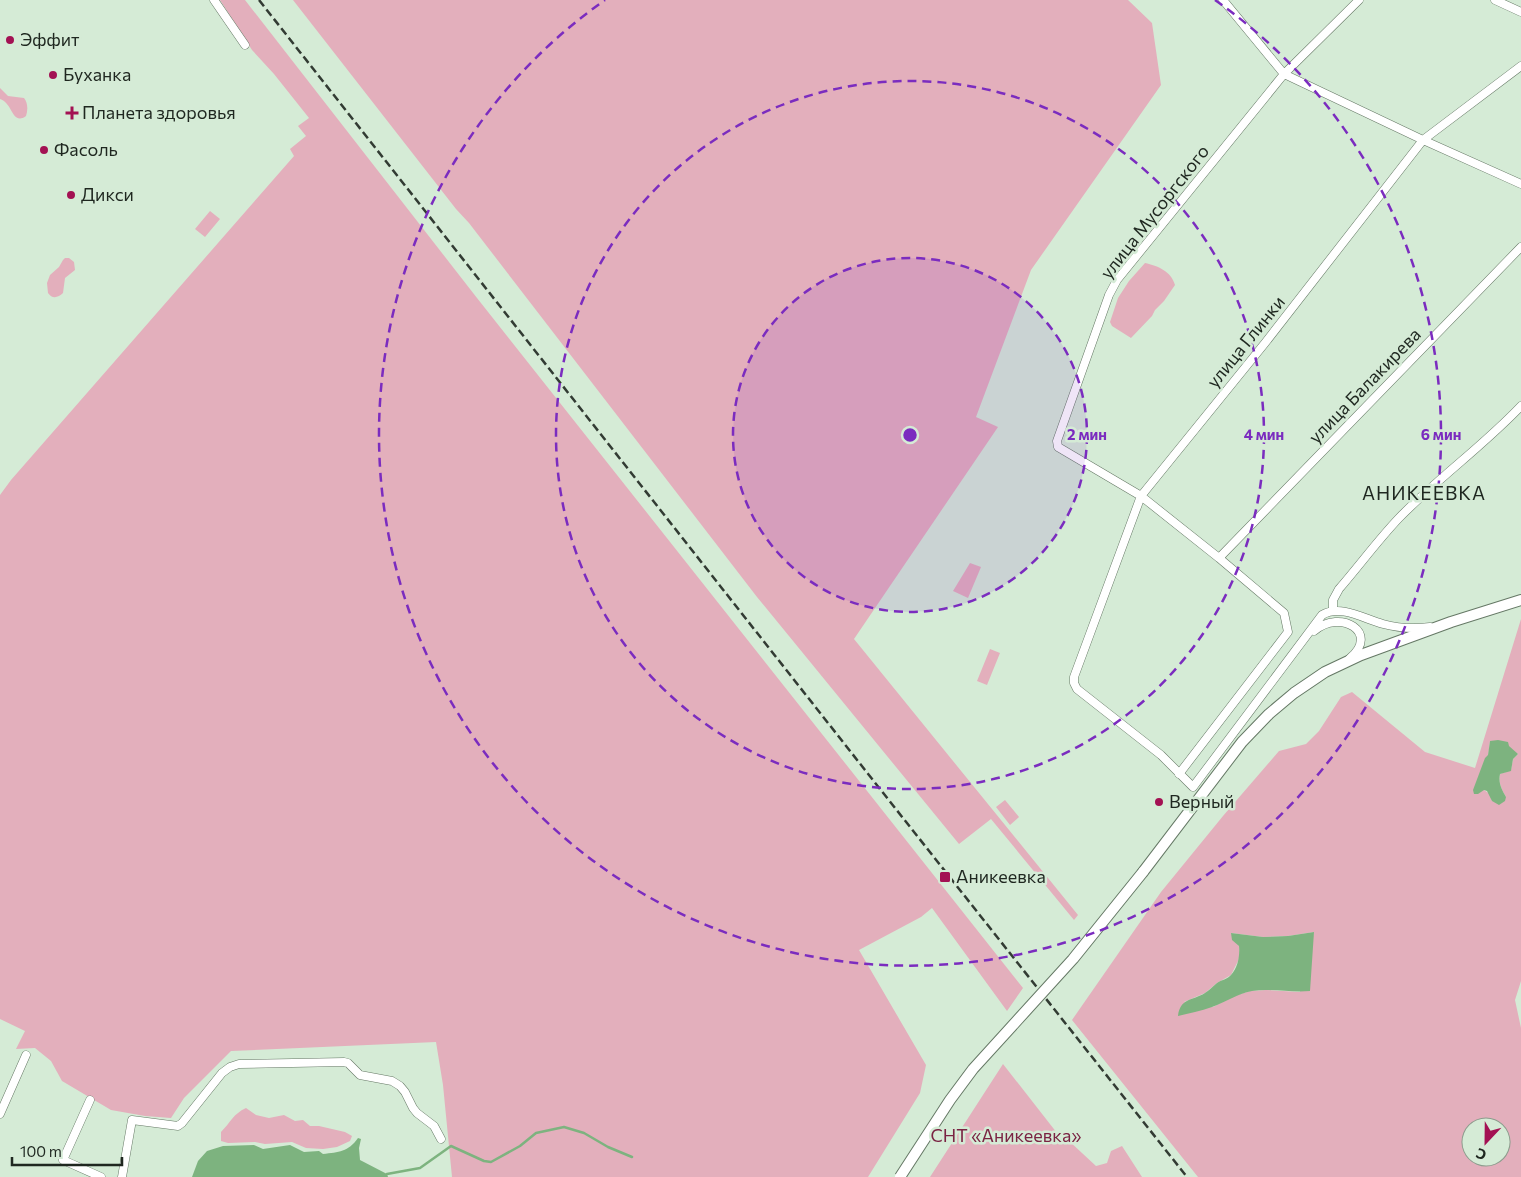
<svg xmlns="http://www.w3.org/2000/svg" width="1521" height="1177" font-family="Commissioner,sans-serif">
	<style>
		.green { fill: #e3afbc; fill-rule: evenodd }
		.water { fill: #7db37f }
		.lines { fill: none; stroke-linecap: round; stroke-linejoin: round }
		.stream { stroke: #7db37f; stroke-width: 2.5 }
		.minor-casing { stroke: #657865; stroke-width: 9 }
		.tertiary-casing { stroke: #657865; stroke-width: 12 }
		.minor { stroke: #fff; stroke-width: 8 }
		.tertiary { stroke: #fff; stroke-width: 10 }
		.rail { stroke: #323b33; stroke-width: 2.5; stroke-dasharray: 8 4; stroke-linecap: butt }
		.tertiary-bridge-casing { stroke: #657865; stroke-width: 12; stroke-linecap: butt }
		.tertiary-bridge { stroke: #fff; stroke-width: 10 }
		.ring { fill: none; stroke: #7b2cbf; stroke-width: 2.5; stroke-dasharray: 9 6 }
		.poi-dot { fill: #a31153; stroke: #d5ebd6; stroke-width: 2 }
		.labels { text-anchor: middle; stroke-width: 5; stroke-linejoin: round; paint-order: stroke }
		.poi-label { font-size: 18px; fill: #1f2720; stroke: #d5ebd6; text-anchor: start }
		.street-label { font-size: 18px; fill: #1f2720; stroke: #d5ebd6 }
		.park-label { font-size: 18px; fill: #7a2343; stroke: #d5ebd6 }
		.neighbourhood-label { font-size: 19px; letter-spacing: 1px; fill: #1f2720; stroke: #d5ebd6 }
		.centre { fill: #7b2cbf; stroke: #d5ebd6; stroke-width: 2.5 }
		.ring-label { font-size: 15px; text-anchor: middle; font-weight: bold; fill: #7b2cbf; stroke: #d5ebd6; stroke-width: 5; stroke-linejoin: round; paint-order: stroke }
	</style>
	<rect width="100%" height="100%" fill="#d5ebd6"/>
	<!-- green -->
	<path class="green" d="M220 0H245L477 298 1023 988 1007 1011 932 908 921 917 859 950 926 1065 920 1093 868 1177H452L443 1085 436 1042 231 1051 184 1098 171 1118 145 1116 111 1110 62 1081 51 1061 35 1048 16 1049 25 1031 0 1019V495L11 480 294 156 290 149 306 136 298 126 309 118 274 74 252 50Z
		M293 0H1128L1152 23 1161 85 1031 270 976 417 998 427 854 639 1078 915 1074 920 991 819 959 844 757 597 469 223 456 209Z
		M0 88 8 96 24 98C28 103 28 110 26 116 12 126 13 103 0 99Z
		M210 211 220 219 205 237 195 229Z
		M65 258H69L74 262 75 270 65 278 63 293C58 298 52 299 48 293L47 283 50 275 59 267 63 260Z
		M1145 263C1158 266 1171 271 1175 285L1164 301 1155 310 1152 316 1131 338 1112 326 1110 322 1118 298 1129 281Z
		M970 563 981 567 968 598 953 591Z
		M1521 619V981L1515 1000 1521 1028V1177H1198L1072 1020 1161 892 1223 816 1279 751 1306 744 1319 731 1341 697 1352 692 1425 752 1475 768ZM1490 741 1518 754 1513 759 1511 770 1500 774C1498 783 1502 790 1506 797L1492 801 1490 794 1484 790ZM1314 932 1300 992 1266 990 1250 991 1234 996 1213 1007 1184 1002 1205 993 1217 983 1231 975 1238 961 1240 954 1239 946 1231 933 1263 937 1288 936ZM1471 1127H1501V1157H1471Z
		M990 649 1000 653 987 685 977 681Z
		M1005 800 1019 817 1010 825 996 807Z
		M1003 1064 1064 1142 1068 1140 1096 1166 1107 1163 1111 1151 1122 1146 1142 1177H930Z
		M246 1108 256 1115 269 1118 284 1115 295 1121 303 1120 310 1126H319L345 1132 352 1136 350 1141 337 1147 323 1149 306 1148 292 1142 265 1144 255 1142 228 1143 221 1141V1132C231 1122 233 1114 246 1108Z"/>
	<!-- water -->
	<path class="water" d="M1498 740 1508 742 1509 746 1518 754 1513 759 1511 771 1500 774C1498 783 1502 790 1506 797L1505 801 1499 805 1492 801 1487 791 1484 790 1478 794H1474L1473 790 1485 758 1488 755 1490 741Z
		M1314 932 1310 991C1291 993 1271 988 1252 991 1237 994 1226 1002 1212 1007 1201 1011 1189 1013 1178 1016 1180 998 1192 1001 1205 993 1210 990 1213 986 1217 983 1221 980 1228 979 1231 975 1238 968 1240 955 1239 946L1232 940 1231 933 1263 937 1288 936Z
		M358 1138 361 1139 359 1148 360 1160 387 1174 388 1177H192L198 1161 207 1151 223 1146 254 1145 263 1149 290 1145 304 1152 319 1151 323 1154C339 1152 348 1152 358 1138Z"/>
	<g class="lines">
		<!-- stream -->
		<path class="stream" d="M387 1174 420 1168 451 1146 484 1161 491 1162 520 1146 536 1133 564 1127 584 1133 608 1147 632 1157"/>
		<!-- minor casing -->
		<g class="minor-casing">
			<path id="minor" d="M214 0 245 45
				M1223 0 1284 74 1423 140 1521 184
				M1495 0 1521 12
				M1219 558 1521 247
				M1333 610V600L1339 589C1359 566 1378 540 1399 518 1437 479 1483 446 1521 406
				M1430 627C1414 629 1398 628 1383 624 1364 619 1341 604 1322 615L1193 787 1161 755 1077 689 1074 683V677L1141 496 1265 343 1423 140 1521 66
				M1314 631C1341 608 1380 633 1350 658
				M1179 774 1288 632 1284 613 1219 558 1141 496 1058 447 1057 441 1109 295 1117 280 1284 74 1359 0
				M90 1100 63 1160 101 1177
				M0 1114 26 1055
				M122 1177 132 1120 178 1126 182 1123 222 1073 230 1067 239 1064 344 1062 348 1063 360 1075 392 1081 400 1086 405 1092 413 1108 417 1113 434 1126 441 1139"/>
		</g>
		<!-- tertiary casing -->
		<g class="tertiary-casing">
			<path id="tertiary" d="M1143 872 1242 742 1269 714 1294 693 1325 672 1361 655 1451 622 1521 600"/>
		</g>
		<!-- minor -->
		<use href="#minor" class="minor"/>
		<!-- tertiary -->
		<use href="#tertiary" class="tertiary"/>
		<!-- rail -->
		<path class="rail" d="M259 0 865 770 1187 1177"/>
		<!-- tertiary-bridge casing -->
		<g class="tertiary-bridge-casing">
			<path id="tertiary-bridge" d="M900 1177 950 1100 973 1069 1073 959 1143 872"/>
		</g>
		<!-- tertiary-bridge -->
		<use href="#tertiary-bridge" class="tertiary-bridge"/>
	</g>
	<!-- distance rings -->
	<circle cx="910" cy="435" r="177" fill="#7b2cbf" fill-opacity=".12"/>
	<g class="ring">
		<circle cx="910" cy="435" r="177"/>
		<circle cx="910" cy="435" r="354"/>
		<path d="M1215 0A531 531 0 1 1 605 0"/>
	</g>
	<!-- markers -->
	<g class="poi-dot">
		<circle cx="10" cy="40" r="5"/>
		<circle cx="53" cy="75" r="5"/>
		<path d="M69.5 105.5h5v5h5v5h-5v5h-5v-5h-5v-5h5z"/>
		<circle cx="44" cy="150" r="5"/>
		<circle cx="71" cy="195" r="5"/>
		<circle cx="1159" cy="802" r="5"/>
		<rect x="939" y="871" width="12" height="12" rx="2.5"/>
	</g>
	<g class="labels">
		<!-- poi labels -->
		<g class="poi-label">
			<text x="20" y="46">Эффит</text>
			<text x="63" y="81">Буханка</text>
			<text x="82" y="119">Планета здоровья</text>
			<text x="54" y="156">Фасоль</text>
			<text x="81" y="201">Дикси</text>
			<text x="1169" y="808">Верный</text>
			<text x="956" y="883">Аникеевка</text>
		</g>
		<!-- street labels -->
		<g class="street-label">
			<text transform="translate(1155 212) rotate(-52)" y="6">улица Мусоргского</text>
			<text transform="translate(1246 342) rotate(-51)" y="6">улица Глинки</text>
			<text transform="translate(1365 386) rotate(-46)" y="6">улица Балакирева</text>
		</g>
		<!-- park labels -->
		<g class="park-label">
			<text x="1006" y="1142">СНТ «Аникеевка»</text>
		</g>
		<!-- neighbourhood labels -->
		<g class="neighbourhood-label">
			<text x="1424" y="500">АНИКЕЕВКА</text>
		</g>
	</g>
	<circle cx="910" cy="435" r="8" class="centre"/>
	<g class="ring-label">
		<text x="1087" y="440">2 мин</text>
		<text x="1264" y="440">4 мин</text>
		<text x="1441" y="440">6 мин</text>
	</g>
	<!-- north arrow -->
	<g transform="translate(1486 1142) rotate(202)"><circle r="24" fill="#d5ebd6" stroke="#8c9d8d"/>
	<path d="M0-4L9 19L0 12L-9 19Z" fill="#a31153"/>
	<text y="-8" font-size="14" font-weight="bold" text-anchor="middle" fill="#1f2720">С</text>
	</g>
	<!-- scale -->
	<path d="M12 1157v8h110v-8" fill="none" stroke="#1f2720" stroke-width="2.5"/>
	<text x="20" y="1157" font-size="15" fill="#1f2720" stroke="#d5ebd6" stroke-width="4" paint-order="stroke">100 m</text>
</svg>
